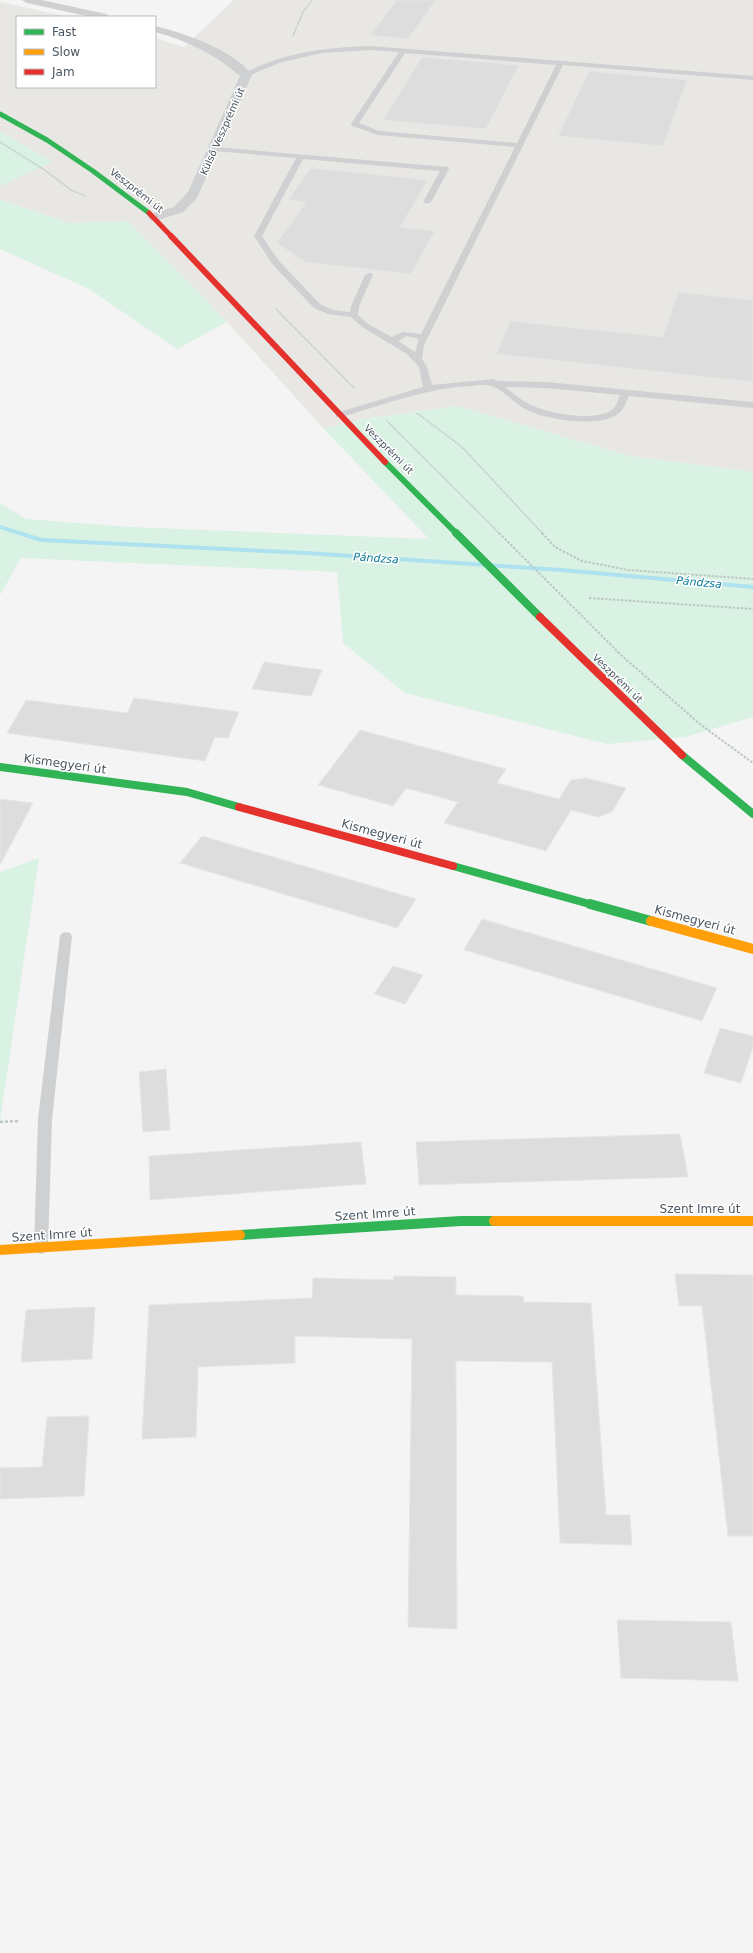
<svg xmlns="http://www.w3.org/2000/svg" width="753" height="1953" font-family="'DejaVu Sans',sans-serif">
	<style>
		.commercial { fill: #e8e7e3 }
		.green { fill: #d9f2e3 }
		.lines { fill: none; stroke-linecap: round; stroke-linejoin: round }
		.stream { fill: #aee2f0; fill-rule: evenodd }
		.building { fill: #ddddde; stroke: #e5e6e7 }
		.path-far2 { stroke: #bcc7c4; stroke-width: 1.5; stroke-dasharray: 1.5 1; stroke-linecap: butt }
		.path-far1 { stroke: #bcc7c4; stroke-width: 2; stroke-dasharray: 2.5 1.5; stroke-linecap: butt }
		.path { stroke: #bcc7c4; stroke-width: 2.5; stroke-dasharray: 3 2; stroke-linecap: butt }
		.lane { fill: #ced0d2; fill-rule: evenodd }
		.street { fill: #ced0d2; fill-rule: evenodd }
		.fast-far3 { stroke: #30b455; stroke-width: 5 }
		.fast-far2 { stroke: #30b455; stroke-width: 6 }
		.fast-far1 { stroke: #30b455; stroke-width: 8 }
		.fast { stroke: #30b455; stroke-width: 10 }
		.slow { stroke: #ff9f0a; stroke-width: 10 }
		.jam-far2 { stroke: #e5322d; stroke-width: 5 }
		.jam-far1 { stroke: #e5322d; stroke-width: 6 }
		.jam { stroke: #e5322d; stroke-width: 8 }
		.labels { text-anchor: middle; stroke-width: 3; stroke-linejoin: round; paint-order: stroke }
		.far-street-label { font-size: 10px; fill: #4a5661; stroke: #fff }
		.far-water-label { font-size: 11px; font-style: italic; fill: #0c7c9b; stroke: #fff }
		.street-label { font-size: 12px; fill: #4a5661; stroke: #fff }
	</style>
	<rect width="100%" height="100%" fill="#f4f4f4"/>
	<!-- commercial -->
	<path class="commercial" d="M234 0H753V472L630 456 457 406 364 419 324 429 227 322 128 221 69 223 0 200V186L51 162 0 131V2L69 17H17V87H155V38L184 47Z"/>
	<!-- green -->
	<path class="green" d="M0 131 52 162 0 186Z
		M0 200 69 223 128 221 227 322 177 349 89 289 0 249Z
		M457 406 630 456 753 472V717L685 737 607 744 405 693 343 643 337 572 21 558 0 595V503L26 519 129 527 429 539 324 429 364 419Z
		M39 858 0 1121V872Z"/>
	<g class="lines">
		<!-- stream -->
		<path class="stream" d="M0 525 42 538 306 551 561 568 753 585V589L561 572 306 555 41 542 0 529Z"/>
	</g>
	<!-- building -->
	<path class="building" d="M397 0H436L408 39 370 35Z
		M422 57 519 65 486 129 383 120Z
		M589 71 687 80 663 146 558 136Z
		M311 168 428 180 400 227 435 231 411 274 305 262 277 243 306 202 288 200Z
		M678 292 753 300V382L496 354 510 321 663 337Z
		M264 662 322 670 311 696 252 689Z
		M134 698 239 712 228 738 215 737 205 761 7 733 26 700 127 713Z
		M360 730 506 769 497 783 559 799 571 780 586 778 626 788 612 812 598 817 571 810 546 851 444 823 458 802 406 788 393 806 318 785Z
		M0 799 33 803 0 865Z
		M202 836 416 899 397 928 180 863Z
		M482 919 717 988 702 1021 464 950Z
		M393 966 423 975 405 1004 374 994Z
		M720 1028 753 1036V1047L741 1083 704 1073Z
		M166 1069 170 1130 143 1132 139 1072Z
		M680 1134 688 1177 419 1185 416 1142Z
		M361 1142 366 1184 150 1200 149 1156Z
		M675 1274 753 1275V1536H728L702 1306H679Z
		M394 1276 456 1277V1295L523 1296 524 1302 591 1303 606 1515H630L632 1545 560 1543 552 1362 456 1361 457 1629 408 1627 412 1339 295 1336V1363L198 1367 196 1437 142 1439 149 1305 312 1298 313 1278 393 1280Z
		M95 1307 92 1359 21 1362 26 1310Z
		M89 1416 84 1496 0 1499V1468L42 1467 47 1417Z
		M617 1620 731 1622 738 1681 621 1678Z"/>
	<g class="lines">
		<!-- path-far2 -->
		<path class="path-far2" d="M293 36 303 12 312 0
			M0 142 46 171 71 190 85 196
			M276 309 355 389
			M417 413 462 447 543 534
			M387 421 500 534"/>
		<!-- path-far1 -->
		<path class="path-far1" d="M499 533 621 655 701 725 753 763
			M542 533 555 547 582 561 628 570 753 579
			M589 598 753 609"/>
		<!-- path -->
		<path class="path" d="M0 1122 20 1121"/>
		<!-- lane -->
		<path class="lane" d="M370 46 753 76V80L563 65 424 345 422 359 427 367 432 385 493 379 497 381 546 382 753 402V408L629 396C626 402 624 410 618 414 599 428 550 420 529 411 515 405 506 392 494 387 489 384 478 385 472 386 427 388 385 404 342 417H336V413L423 387 419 367 407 354 362 327 351 317 328 314 314 308 273 265 254 236 296 158 214 151 210 149 214 147 448 167 449 169 431 202 427 204 423 202 440 171 303 159 262 236 279 261 320 304 333 310 350 312 351 306 365 275 369 273H372L373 275 359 306 358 315 368 324 392 337 403 332 421 334 515 147 378 135 352 126 351 124 399 52 370 50 321 53 279 63 248 76 243 75C248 70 257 67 264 64 299 51 333 47 370 46ZM405 53 556 65 517 143 379 131 359 123ZM407 336 419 339 415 352 398 341ZM505 387 546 388 620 395C618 399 617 405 613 409 599 422 552 414 536 407 524 403 514 394 505 387Z
			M66 932 70 933 72 936 52 1119 48 1248 46 1252 41 1254 36 1252 34 1248 38 1119 60 936 62 933Z"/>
		<!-- street -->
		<path class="street" d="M22 0H42L106 14 111 17H91L27 3Z
			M155 26C184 33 234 50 252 75L197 198 183 212 155 221 150 220 148 217 150 214 174 207 188 192 240 76C215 54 187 41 155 32Z"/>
		<!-- fast-far3 -->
		<path class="fast-far3" d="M0 114 47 140 93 171 149 213"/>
		<!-- fast-far2 -->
		<path class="fast-far2" d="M385 462 457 534"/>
		<!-- fast-far1 -->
		<path class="fast-far1" d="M456 533 540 617
			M682 755 753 814
			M0 767 187 792 239 807
			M453 866 593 905"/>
		<!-- fast -->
		<path class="fast" d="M590 904 651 921
			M240 1235 461 1221H494"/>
		<!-- slow -->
		<path class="slow" d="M651 921 753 949
			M494 1221H753
			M0 1250 240 1235"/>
		<!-- jam-far2 -->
		<path class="jam-far2" d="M149 213 172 237"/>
		<!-- jam-far1 -->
		<path class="jam-far1" d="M171 236 385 462"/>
		<!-- jam -->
		<path class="jam" d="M540 617 682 755
			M239 807 453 866"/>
	</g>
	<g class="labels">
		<!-- far-street labels -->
		<g class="far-street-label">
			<text transform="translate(222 131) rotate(-66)" y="4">Külső Veszprémi út</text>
			<text transform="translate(137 190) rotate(38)" y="4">Veszprémi út</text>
			<text transform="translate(389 449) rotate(45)" y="4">Veszprémi út</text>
			<text transform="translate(618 678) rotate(44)" y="4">Veszprémi út</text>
		</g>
		<!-- far-water labels -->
		<g class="far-water-label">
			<text transform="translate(376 558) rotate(4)" y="4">Pándzsa</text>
			<text transform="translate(699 582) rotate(5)" y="4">Pándzsa</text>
		</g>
		<!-- street labels -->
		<g class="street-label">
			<text transform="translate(65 764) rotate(8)" y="4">Kismegyeri út</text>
			<text transform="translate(382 834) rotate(15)" y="4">Kismegyeri út</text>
			<text transform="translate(695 920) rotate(15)" y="4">Kismegyeri út</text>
			<text x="700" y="1213">Szent Imre út</text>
			<text transform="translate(375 1214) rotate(-4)" y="4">Szent Imre út</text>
			<text transform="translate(52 1235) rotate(-4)" y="4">Szent Imre út</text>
		</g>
	</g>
	<!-- legend -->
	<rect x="16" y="16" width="140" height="72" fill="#ffffff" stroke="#b7bbc0"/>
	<rect x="24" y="29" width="20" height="6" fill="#30b455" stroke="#b7bbc0"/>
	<text x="52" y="36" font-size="12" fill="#4a5661">Fast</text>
	<rect x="24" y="49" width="20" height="6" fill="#ff9f0a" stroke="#b7bbc0"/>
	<text x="52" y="56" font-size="12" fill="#4a5661">Slow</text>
	<rect x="24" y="69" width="20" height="6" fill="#e5322d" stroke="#b7bbc0"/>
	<text x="52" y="76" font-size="12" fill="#4a5661">Jam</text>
</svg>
